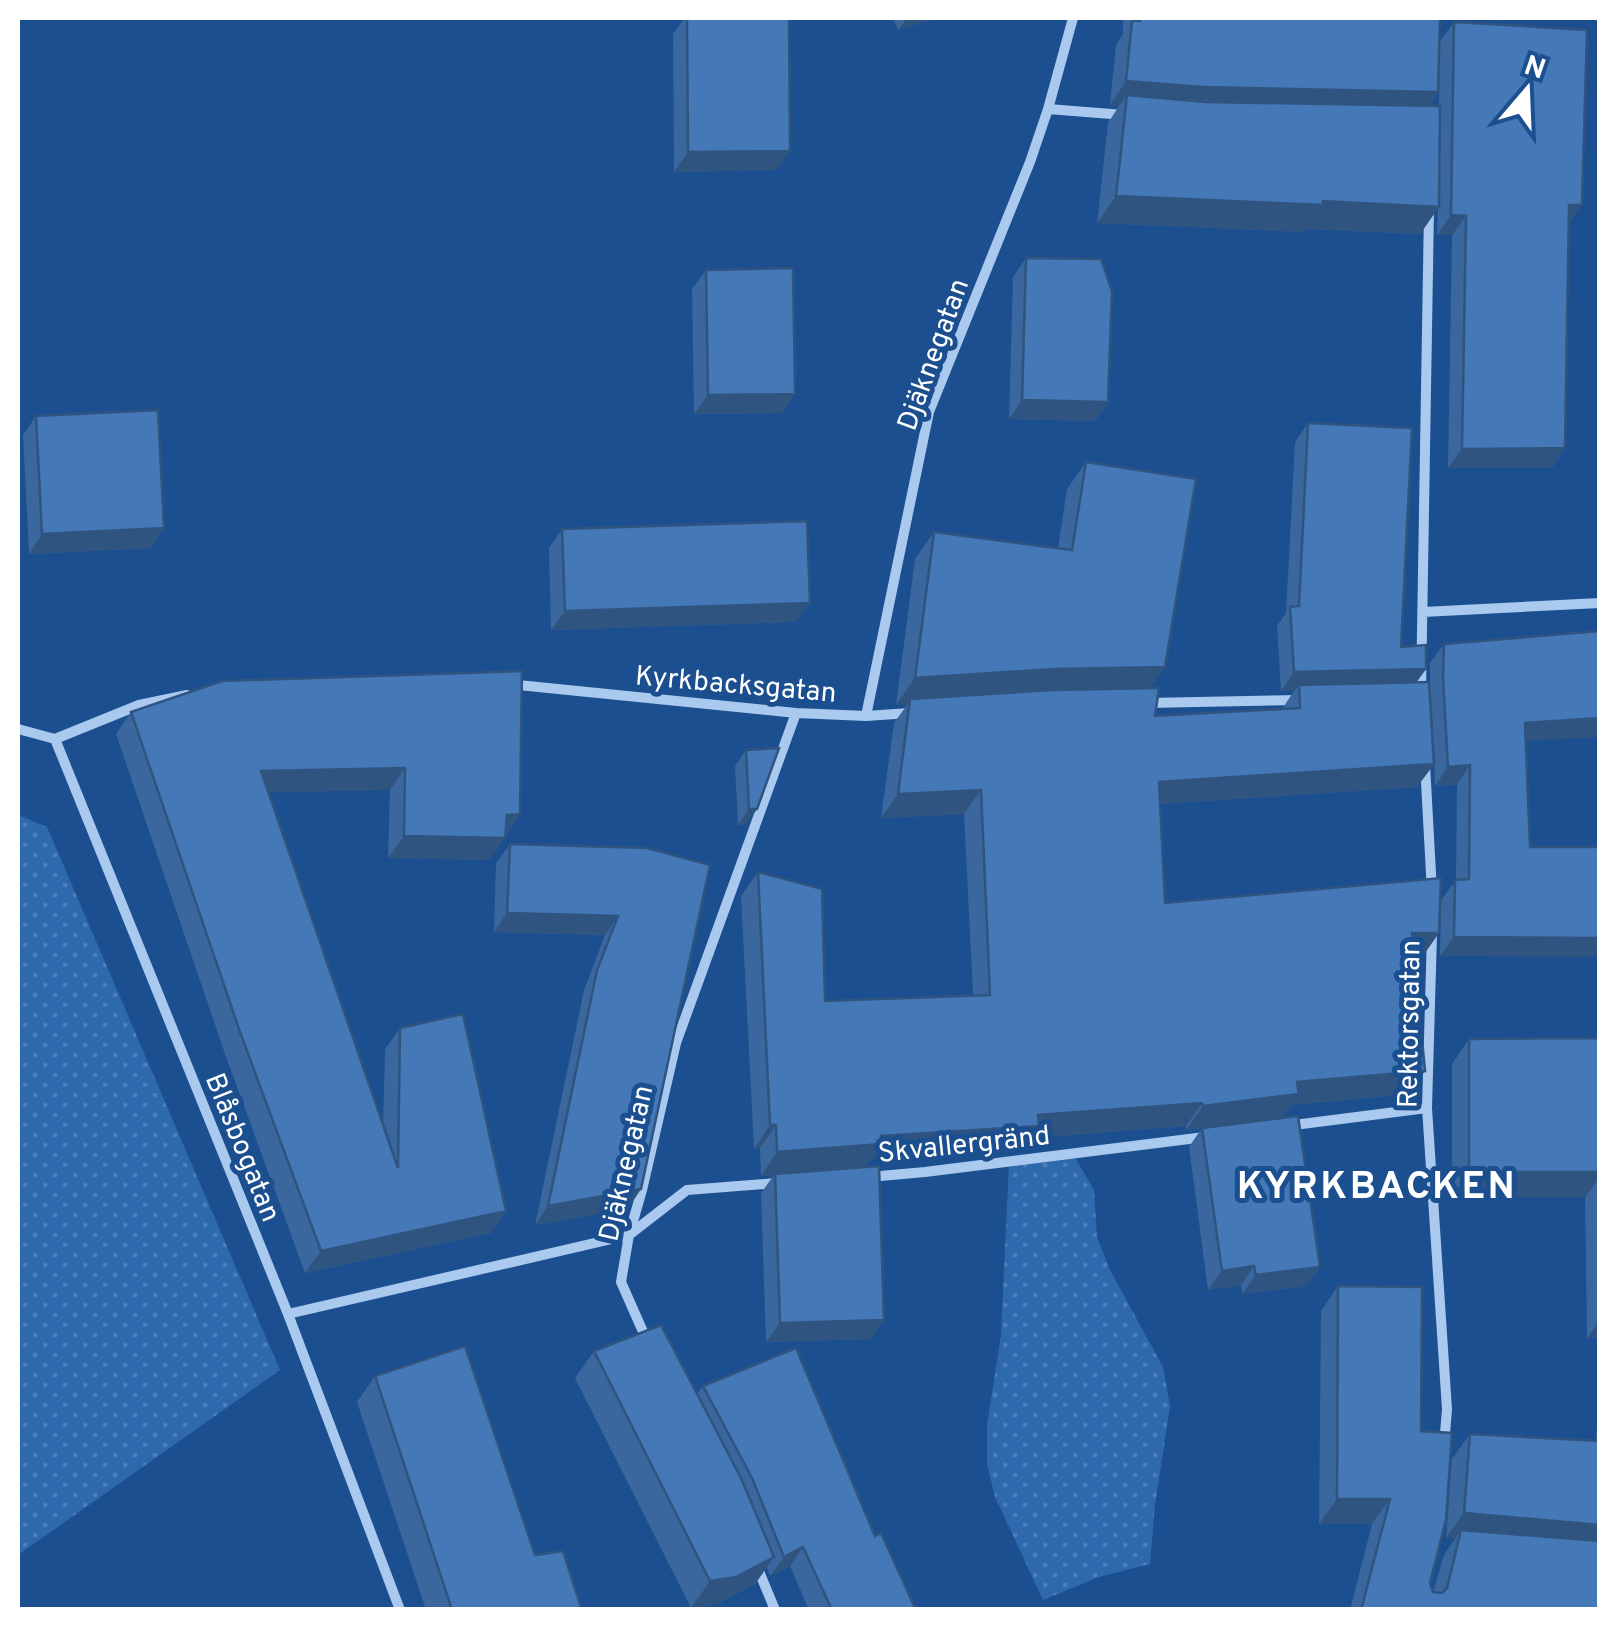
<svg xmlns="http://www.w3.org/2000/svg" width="1617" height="1627" font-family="Overpass,sans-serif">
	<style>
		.green { fill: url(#green-dots) }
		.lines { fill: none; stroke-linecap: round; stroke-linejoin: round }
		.street { stroke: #a9c9ee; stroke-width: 10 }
		.wall { fill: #3a679d }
		.shaded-wall { fill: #305480 }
		.building { fill: #4478b7; stroke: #305480; stroke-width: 2.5 }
		.labels { text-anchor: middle; stroke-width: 10; stroke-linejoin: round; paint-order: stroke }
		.street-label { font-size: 28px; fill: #fff; stroke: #1b4f8f }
		.district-label { font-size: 38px; font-weight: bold; letter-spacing: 2.5px; fill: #fff; stroke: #1b4f8f }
	</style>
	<defs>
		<pattern id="green-dots" width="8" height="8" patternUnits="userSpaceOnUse" patternTransform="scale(2.5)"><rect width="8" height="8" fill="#2e69ad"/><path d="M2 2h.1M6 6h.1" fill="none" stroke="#4d80b9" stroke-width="1.8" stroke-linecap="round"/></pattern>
	</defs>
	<rect width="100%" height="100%" fill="#1b4f8f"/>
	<!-- green -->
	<path class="green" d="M18 815 47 827 280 1370 18 1555Z
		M1073 1154 1094 1190 1097 1237 1110 1270 1163 1367 1170 1406 1155 1505 1150 1564 1099 1577 1043 1600 995 1497 987 1464V1425L1001 1335 1009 1163Z"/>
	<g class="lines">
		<!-- street -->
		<path class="street" d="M1048 109 1124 115
			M1423 612 1600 603
			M508 684 796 713 866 716 910 713
			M1421 692 1429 209
			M1147 703 1300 700
			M866 716 929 412 1030 162 1048 109 1073 18
			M18 729 55 739 288 1314 400 1610
			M55 739 139 705 187 695
			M1425 764 1432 892
			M1432 934 1427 1108 1447 1409 1444 1446
			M1286 1126 1427 1108
			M869 1177 925 1172 1205 1137
			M288 1314 629 1235 687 1190 777 1183
			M648 1343 621 1282 629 1235 642 1190 676 1043 796 713
			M756 1564 775 1610"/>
	</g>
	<!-- wall -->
	<path class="wall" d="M685 18H789L777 170 674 172 673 34Z
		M893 18H937L898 30Z
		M1123 18H1440L1438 92 1429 106H1439L1440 41 1454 22 1569 223 1565 448 1552 468H1448L1452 235H1437L1438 208 1420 234 1307 229 1304 232 1097 223 1108 123 1119 106 1110 105 1116 45 1123 34Z
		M1026 258 1108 402 1095 421 1009 419 1013 277Z
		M706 270 795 394 782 413 694 414 692 289Z
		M36 416 164 528 151 548 29 554 23 435Z
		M1308 423 1401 647 1426 669 1416 683 1430 692V663L1444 644 1526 742 1530 847 1440 956 1441 900 1456 880 1457 784 1435 786 1434 764 1417 787 1160 804 1165 903 1423 956H1415L1409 1094 1291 1105 1282 1118 1186 1130V1126L1030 1138 1022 1149 871 1159 865 1167 871 1339 766 1342 761 1193 774 1175 761 1176 760 1148 754 1149 741 896 758 872 825 1001 973 995 964 814 881 818 894 723 907 705H896L915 559 934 532 1058 548 1067 489 1086 462 1165 667 1150 688 1155 716 1282 709 1294 691H1281L1277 626 1286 613 1295 442Z
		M562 529 796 622 551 630 549 548Z
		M222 681 520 814 489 860 388 858 390 790 268 792 383 1127 385 1049 400 1028 506 1211 491 1233 305 1273 225 1054 116 734 131 712Z
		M746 750 757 809 746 824 738 825 735 766Z
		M510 844 647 848 628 1209 535 1225 584 990 605 935 494 932 496 863Z
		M1600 1038V1338H1587L1585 1197H1452V1064L1469 1039Z
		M1202 1128 1320 1267 1306 1286 1242 1294 1241 1285 1208 1290 1189 1147Z
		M1338 1286 1421 1431 1430 1583 1433 1592 1444 1555 1455 1539 1446 1538 1452 1459 1470 1434 1596 1440 1600 1387V1610H1350L1372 1524H1319L1321 1311Z
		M594 1351 697 1394 703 1386 875 1536 916 1610H809L790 1566 770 1576 767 1567 755 1584 717 1604 691 1608 575 1378Z
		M375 1376 535 1555 582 1610H426L357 1402Z"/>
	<!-- shaded-wall -->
	<path class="shaded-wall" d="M907 18H937L898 30Z
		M1126 81 1438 92 1422 116 1127 95 1119 106 1110 105Z
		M790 151 777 170 674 172 688 152Z
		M1116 196 1323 201 1439 207 1420 234 1307 229 1304 232 1097 223Z
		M1569 205H1582L1568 225Z
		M1451 215 1466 216 1452 235H1437Z
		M795 394 782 413 694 414 708 395Z
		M1022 400 1108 402 1095 421 1009 419Z
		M1565 448 1552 468H1448L1462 449Z
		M164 528 151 548 29 554 42 534Z
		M810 603 796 622 551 630 565 611Z
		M1165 667 1146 694 910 699 907 705H896L915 678 1054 669Z
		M1426 669 1412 688 1299 685 1294 691H1281L1294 672Z
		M1600 718V737L1511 742 1525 723Z
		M1434 764 1417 787 1143 805 1159 782Z
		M1470 765 1457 784 1435 786 1448 767Z
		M405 768 390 790 246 793 261 771Z
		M981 790 964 814 881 818 898 794Z
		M749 809H757L746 824 738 825Z
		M520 814 504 836 507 815Z
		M404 836 505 838 489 860 388 858Z
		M507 913 618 916 605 935 494 932Z
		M1412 933H1439L1423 956H1396Z
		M1454 937 1600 938V957L1440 956Z
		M1425 1071 1409 1094 1291 1105 1282 1118 1186 1130 1203 1106 1297 1082Z
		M1202 1103 1186 1126 1030 1138 1022 1149 871 1159 865 1168 761 1176 777 1152 1038 1115Z
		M770 1125H776L760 1148 754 1149Z
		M1469 1172H1600V1177L1585 1197H1452Z
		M641 1189 628 1209 535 1225 548 1206Z
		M506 1211 491 1233 305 1273 321 1251Z
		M1254 1266 1241 1285 1208 1290 1222 1271Z
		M1320 1267 1306 1286 1242 1294 1256 1275Z
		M884 1320 871 1339 766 1342 780 1323Z
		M1600 1320V1338H1587Z
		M1337 1499H1390L1372 1524H1319Z
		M1464 1513 1600 1525V1551L1461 1530 1455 1539 1446 1538Z
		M803 1547 790 1566 770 1576 784 1557Z
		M774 1557 755 1584 717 1604 691 1608 710 1581Z"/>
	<!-- building -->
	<path class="building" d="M687 18H789L790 151 688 152Z
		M1140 18H1440L1438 92 1203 87 1126 81 1132 21H1140Z
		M1454 22 1587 30 1582 205H1569L1565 448 1462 449 1466 216 1451 215Z
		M1127 95 1205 102 1440 106 1439 207 1323 201V205L1116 196Z
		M1026 258 1101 259 1112 291 1108 402 1022 400Z
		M793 268 795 394 708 395 706 270Z
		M158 410 164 528 42 534 36 416Z
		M1308 423 1412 428 1401 647 1426 645V669L1294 672 1290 607 1299 606Z
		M1086 462 1196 479 1165 667 1054 669 915 678 934 532 1072 550Z
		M807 521 810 603 565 611 562 529Z
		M1600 631V718L1525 723 1530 847H1600V938L1454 937 1455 880 1469 879 1470 765 1448 767 1443 678 1444 644Z
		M522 671 520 814 507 815 505 838 404 836 405 768 261 771 398 1168 400 1028 463 1014 506 1211 321 1251 240 1032 131 712 222 681Z
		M1429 682 1434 764 1159 782 1165 903 1441 878 1439 933H1412L1425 1071 1297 1082 1299 1094 1203 1106 1202 1103 1038 1115 1039 1126 881 1136V1144L777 1152 776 1125H770L758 872 822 889 825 1001 990 995 981 790 898 794 910 699 1052 690 1159 688 1155 716 1300 708 1299 685Z
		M779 748 757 809H749L746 750Z
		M510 844 647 848 710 865 641 1189 548 1206 597 970 618 916 507 913Z
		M1600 1038V1172H1469V1039Z
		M1298 1116 1320 1267 1256 1275 1254 1266 1222 1271 1202 1128Z
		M879 1166 884 1320 780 1323 775 1174Z
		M1338 1286 1422 1287 1421 1431 1452 1433 1446 1520 1430 1583 1433 1592 1442 1593 1447 1588 1461 1530 1600 1541V1610H1361L1390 1499H1337Z
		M661 1325 741 1478 774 1557 736 1577 710 1581 594 1351Z
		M465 1346 535 1555 563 1551 582 1610H452L375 1376Z
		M796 1348 875 1536 881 1533 916 1610H832L803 1547 784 1557 752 1478 703 1386Z
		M1470 1434 1600 1441V1525L1464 1513Z"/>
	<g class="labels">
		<!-- street labels -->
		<g class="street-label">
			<text transform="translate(932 354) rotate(-70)" y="10">Djäknegatan</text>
			<text transform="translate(736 683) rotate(5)" y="10">Kyrkbacksgatan</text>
			<text transform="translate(1408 1024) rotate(-89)" y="10">Rektorsgatan</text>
			<text transform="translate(964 1143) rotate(-6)" y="10">Skvallergränd</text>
			<text transform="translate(244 1147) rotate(68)" y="10">Blåsbogatan</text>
			<text transform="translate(625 1163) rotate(-77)" y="10">Djäknegatan</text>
		</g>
		<!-- district labels -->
		<g class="district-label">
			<text x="1377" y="1198">KYRKBACKEN</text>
		</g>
	</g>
	<!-- border -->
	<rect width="1617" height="1627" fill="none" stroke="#ffffff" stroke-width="40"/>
	<!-- north arrow -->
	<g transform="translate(1527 90) rotate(19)" stroke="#1b4f8f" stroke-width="8" paint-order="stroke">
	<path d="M0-8L18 38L0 25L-18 38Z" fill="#ffffff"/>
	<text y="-15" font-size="28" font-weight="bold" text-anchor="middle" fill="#ffffff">N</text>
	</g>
</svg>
